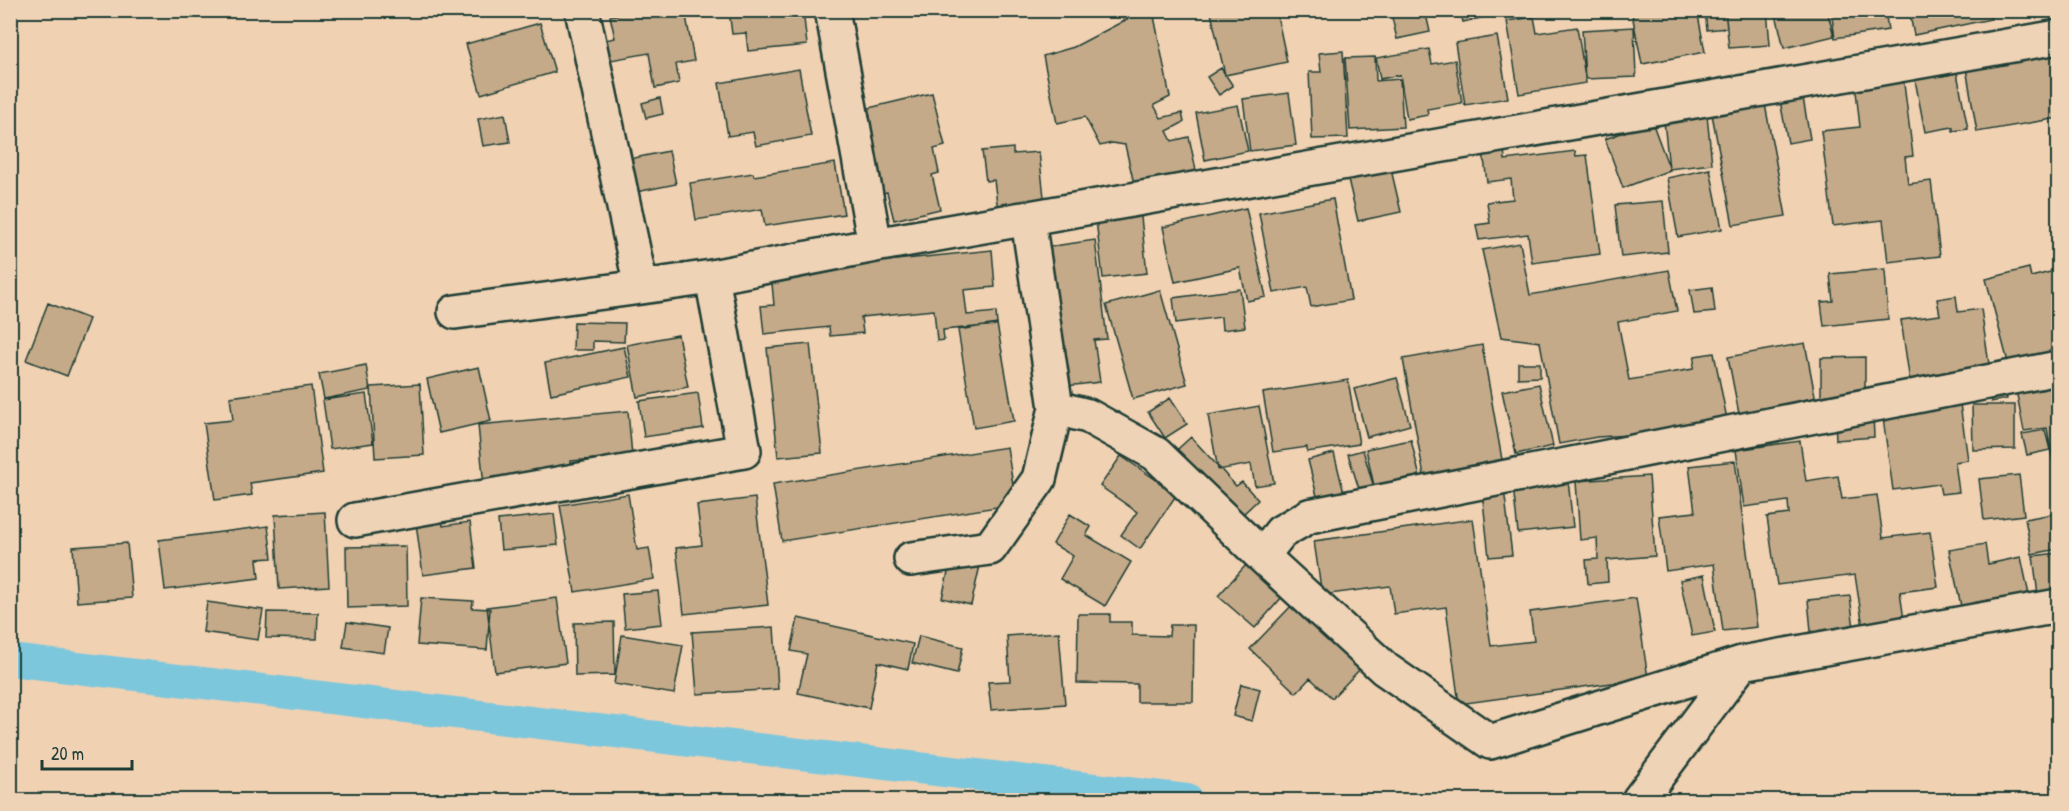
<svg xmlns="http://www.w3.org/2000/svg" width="2069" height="811" font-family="'Patrick Hand',sans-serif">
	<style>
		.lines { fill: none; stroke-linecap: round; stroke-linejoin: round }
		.canal { stroke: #7dc7dd; stroke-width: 32 }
		.building { fill: #c4aa89; stroke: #1f3d34; stroke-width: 1.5 }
		.minor-casing { stroke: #1f3d34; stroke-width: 38 }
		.minor { stroke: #efd3b6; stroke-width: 33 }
	</style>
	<rect width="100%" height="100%" fill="#f0d1b2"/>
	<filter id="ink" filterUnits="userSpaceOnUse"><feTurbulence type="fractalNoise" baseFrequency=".0167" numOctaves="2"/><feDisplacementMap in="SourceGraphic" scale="12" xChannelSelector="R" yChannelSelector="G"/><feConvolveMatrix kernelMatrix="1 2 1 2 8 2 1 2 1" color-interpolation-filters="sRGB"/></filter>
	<g filter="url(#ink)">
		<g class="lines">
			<!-- canal -->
			<path class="canal" d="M10 660 1187 800"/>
		</g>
		<!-- building -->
		<path class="building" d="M641 10H685L694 61 676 64 679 83 655 88 649 53 600 62 596 42 615 38 610 16Z
			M729 10H803L807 45 748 51 746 33 732 34Z
			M1226 10H1276L1287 62 1225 75 1211 13Z
			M1373 10H1425L1430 32 1397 39 1391 13 1374 16Z
			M1460 10H1488L1489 16 1463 22Z
			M1650 10H1697L1705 52 1642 64 1632 14Z
			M1705 10H1725L1727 28 1707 30Z
			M1725 10H1767L1770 45 1729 48Z
			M1775 10H1827L1834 36 1784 48Z
			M1831 10H1885L1888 30 1835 38Z
			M1909 10H1989L1991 19 1914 35Z
			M1153 11 1170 97 1154 105 1161 118 1182 113 1184 122 1167 131 1172 141 1189 137 1197 175 1135 188 1125 145 1112 143 1100 146 1085 117 1057 123 1043 56 1074 47 1137 14Z
			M1534 17 1537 33 1577 27 1586 83 1519 94 1507 21Z
			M540 23 555 72 481 94 466 44Z
			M1634 27 1636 77 1585 79 1582 30Z
			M1497 36 1508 98 1465 105 1455 43Z
			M2058 46V118L1977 132 1965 62Z
			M1429 49 1432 64 1455 60 1462 103 1427 109 1428 115 1407 119 1400 75 1380 79 1376 58Z
			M1343 51 1348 138 1312 139 1309 72H1321L1319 53Z
			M1375 57 1376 81 1400 79 1403 127 1350 130 1345 58Z
			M1938 59 1942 76 1957 73 1968 129 1953 131V127L1925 132 1912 64Z
			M1221 68 1233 86 1219 95 1207 77Z
			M799 69 811 136 756 146 753 132 728 136 719 83Z
			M1903 76 1913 156 1905 157 1908 184 1931 181 1940 256 1888 262 1883 220 1833 226 1821 131 1860 127 1855 82Z
			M1801 86 1810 139 1788 143 1778 90Z
			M932 93 945 146 934 149 939 173 932 175 940 209 894 220 887 192 872 196 852 112Z
			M1289 93 1296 145 1250 151 1243 99Z
			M660 98 663 114 646 118 642 103Z
			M1764 99 1786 216 1733 225 1711 109Z
			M1238 105 1248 151 1205 160 1196 113Z
			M1706 106 1712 164 1669 169 1663 111Z
			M505 114 510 142 483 146 478 119Z
			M1652 122 1670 170 1623 188 1605 139Z
			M1013 148V154L1039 152 1045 206 998 211 994 180 986 181 982 151Z
			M1504 149 1505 160 1575 151 1576 156 1587 155 1600 254 1532 263 1528 234 1479 240 1476 225 1490 223 1487 202 1513 199 1511 179 1487 182 1483 151Z
			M669 151 676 184 626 194 619 161Z
			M835 163 844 214 765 226 762 209 696 220 690 183 753 173 754 176Z
			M1390 165 1401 212 1358 221 1347 175Z
			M1710 169 1722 229 1678 237 1667 178Z
			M1333 199 1351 300 1311 307 1307 287 1274 293 1259 213Z
			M1663 201 1668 252 1621 257 1615 205Z
			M1140 208 1147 273 1103 278 1095 212Z
			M1246 208 1266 297 1247 301 1240 268 1175 282 1163 227Z
			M1095 240 1107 339 1094 340 1100 382 1058 387 1040 248Z
			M1520 243 1530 295 1669 270 1677 311 1618 322 1629 380 1693 369 1695 356 1714 353 1726 414 1724 429 1597 437 1559 444 1540 342 1501 337 1482 250Z
			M992 250 995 287 964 290 967 315 996 312 997 325 943 330 944 340 937 341 934 310 861 317 863 333 830 336 829 327 764 334 761 306 774 305 771 273Z
			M2029 268 2031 277 2058 270V358L2010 370 1986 279Z
			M1885 269 1888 319 1824 326 1821 302 1833 301 1830 274Z
			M1712 287 1715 312 1694 314 1690 290Z
			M1240 289 1245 327 1222 330 1221 317 1176 323 1173 298Z
			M1160 290 1187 384 1133 399 1106 305Z
			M1956 296 1958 312 1981 309 1990 371 1910 382 1901 320 1940 315 1937 299Z
			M48 303 89 319 67 376 26 360Z
			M574 322 625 323 624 342 593 341V350H573Z
			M997 324 1014 421 974 428 958 330Z
			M678 335 688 387 637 397 627 345Z
			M1805 343 1816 401 1739 414 1728 357Z
			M810 344 822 453 778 457 767 348Z
			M1482 345 1505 477 1454 471 1424 476 1403 359Z
			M624 347 631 377 551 394 545 363Z
			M1865 357V397H1821V358Z
			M1518 363H1540V377L1518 378Z
			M366 365 370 390 324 399 319 374Z
			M479 367 491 421 439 433 427 379Z
			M1397 378 1410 425 1367 437 1354 389Z
			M1348 380 1359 444 1307 452V447L1273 452 1263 393Z
			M2003 382 2007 399 1991 402 1987 386Z
			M420 384 424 455 375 458 371 387Z
			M1539 384 1553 446 1516 454 1502 391Z
			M2050 385 2052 393 2058 392V461L2053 462 2047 428 2024 431 2016 390Z
			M311 386 323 473 250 483 252 495 215 500 204 423 233 420 230 397Z
			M698 393 703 428 644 437 639 401Z
			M366 394 373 443 330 449 323 400Z
			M1170 398 1187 424 1165 438 1148 412Z
			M1960 404 1968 460 1955 462 1959 492 1941 494 1939 484 1893 490 1882 411H1908Z
			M1972 405H2015V449L1973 450Z
			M1259 406 1274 483 1255 486 1251 464 1218 470 1208 415Z
			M628 411 632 456 571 461 573 478 484 486 478 425Z
			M1873 415 1874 437 1836 440 1835 417Z
			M2045 430 2050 450 2027 455 2022 434Z
			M1191 437 1236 486 1242 482 1258 500 1242 515 1168 458Z
			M1411 440 1422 486 1376 495 1366 449Z
			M1800 441 1806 481 1838 476 1842 499 1877 495 1883 538 1930 532 1938 587 1900 592 1905 627 1864 633 1855 575 1777 585 1767 517 1789 514 1788 501 1744 507 1736 450Z
			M1007 447 1016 504 782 541 773 484Z
			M1363 450 1374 488 1360 492 1348 454Z
			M1334 453 1345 497 1319 504 1308 460Z
			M1121 456 1177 494 1140 549 1121 535 1137 512 1100 486Z
			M1735 461 1757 627 1723 631 1714 564 1666 571 1659 516 1695 512 1689 466Z
			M2019 475 2024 515 1984 520 1979 479Z
			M1649 476 1655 556 1607 560 1608 582 1588 584 1586 560 1598 559 1597 538 1580 540 1576 481Z
			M1568 480 1573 527 1518 533 1513 485Z
			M1504 489 1512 555 1489 557 1482 491Z
			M628 494 637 550 649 548 654 579 575 592 560 505Z
			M755 498 768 605 684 614 676 548 702 545 697 505Z
			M325 512 329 586 279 589 275 515Z
			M441 512 443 526 470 522 476 568 423 575 415 516Z
			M2058 513V549L2032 554 2025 519Z
			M554 514 558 545 501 550 498 520Z
			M1070 514 1091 527 1086 535 1131 562 1105 606 1060 579 1073 556 1053 544Z
			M1473 519 1491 646 1534 641 1530 612 1636 598 1648 678 1459 704 1446 607 1394 614 1390 586 1322 595 1314 541Z
			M268 526 272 558 257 559 259 578 165 590 159 540Z
			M127 543 132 598 77 602 73 547Z
			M1985 544 1988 564 2021 557 2033 614 1993 622 1988 600 1961 606 1949 550Z
			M406 546 407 606 347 608 346 547Z
			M2058 553V600L2039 603 2033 556Z
			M952 555 981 561 971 605 942 598Z
			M1246 565 1282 597 1255 628 1218 596Z
			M1704 575 1715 632 1692 636 1680 580Z
			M658 591 662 624 625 628 622 594Z
			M1850 596 1855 637 1812 641 1808 600Z
			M421 598 473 601 472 608 490 609 487 650 417 645Z
			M557 598 566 663 495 672 487 607Z
			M207 602 263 610 258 640 203 632Z
			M1295 602 1363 666 1332 698 1310 678 1296 693 1250 649Z
			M267 612 318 613 317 639 266 638Z
			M1078 614H1110V622H1132V635L1169 636 1170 625H1194L1193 702H1137V684L1077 683Z
			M798 618 913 644 908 669 878 662 869 708 798 693 807 654 791 651Z
			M347 622 388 628 384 653 343 647Z
			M614 622 615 675 575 676 574 623Z
			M774 627 778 689 697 694 692 632Z
			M1059 632 1065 704 991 710 988 682 1010 681 1007 636Z
			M622 635 683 645 674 694 614 684Z
			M919 636 963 647 957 674 912 663Z
			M1241 684 1260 689 1252 721 1233 716Z"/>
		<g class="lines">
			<!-- minor casing -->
			<g class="minor-casing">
				<path id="minor" d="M582 10 641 287 712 277 875 245 832 10
					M875 245 2058 37
					M455 312 641 287
					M1056 408 1088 416 1156 454 1262 556 1385 669 1490 742 1742 663
					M355 520 744 451 712 277
					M1262 556 1281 532 1309 516 2058 368
					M911 559 990 548 1039 479 1056 408 1028 220
					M1639 800 1742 663 2058 606"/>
			</g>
			<!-- minor -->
			<use href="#minor" class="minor"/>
		</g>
	</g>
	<!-- margin -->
	<rect width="2069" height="811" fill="none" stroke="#efd3b6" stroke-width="36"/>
	<rect x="18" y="18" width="2033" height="775" fill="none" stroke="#1f3d34" stroke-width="2" filter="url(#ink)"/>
	<!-- scale -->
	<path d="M42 760v9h90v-9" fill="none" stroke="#1f3d34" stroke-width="3"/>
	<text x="51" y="760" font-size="18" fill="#1f3d34" stroke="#efd3b6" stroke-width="4.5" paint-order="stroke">20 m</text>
</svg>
